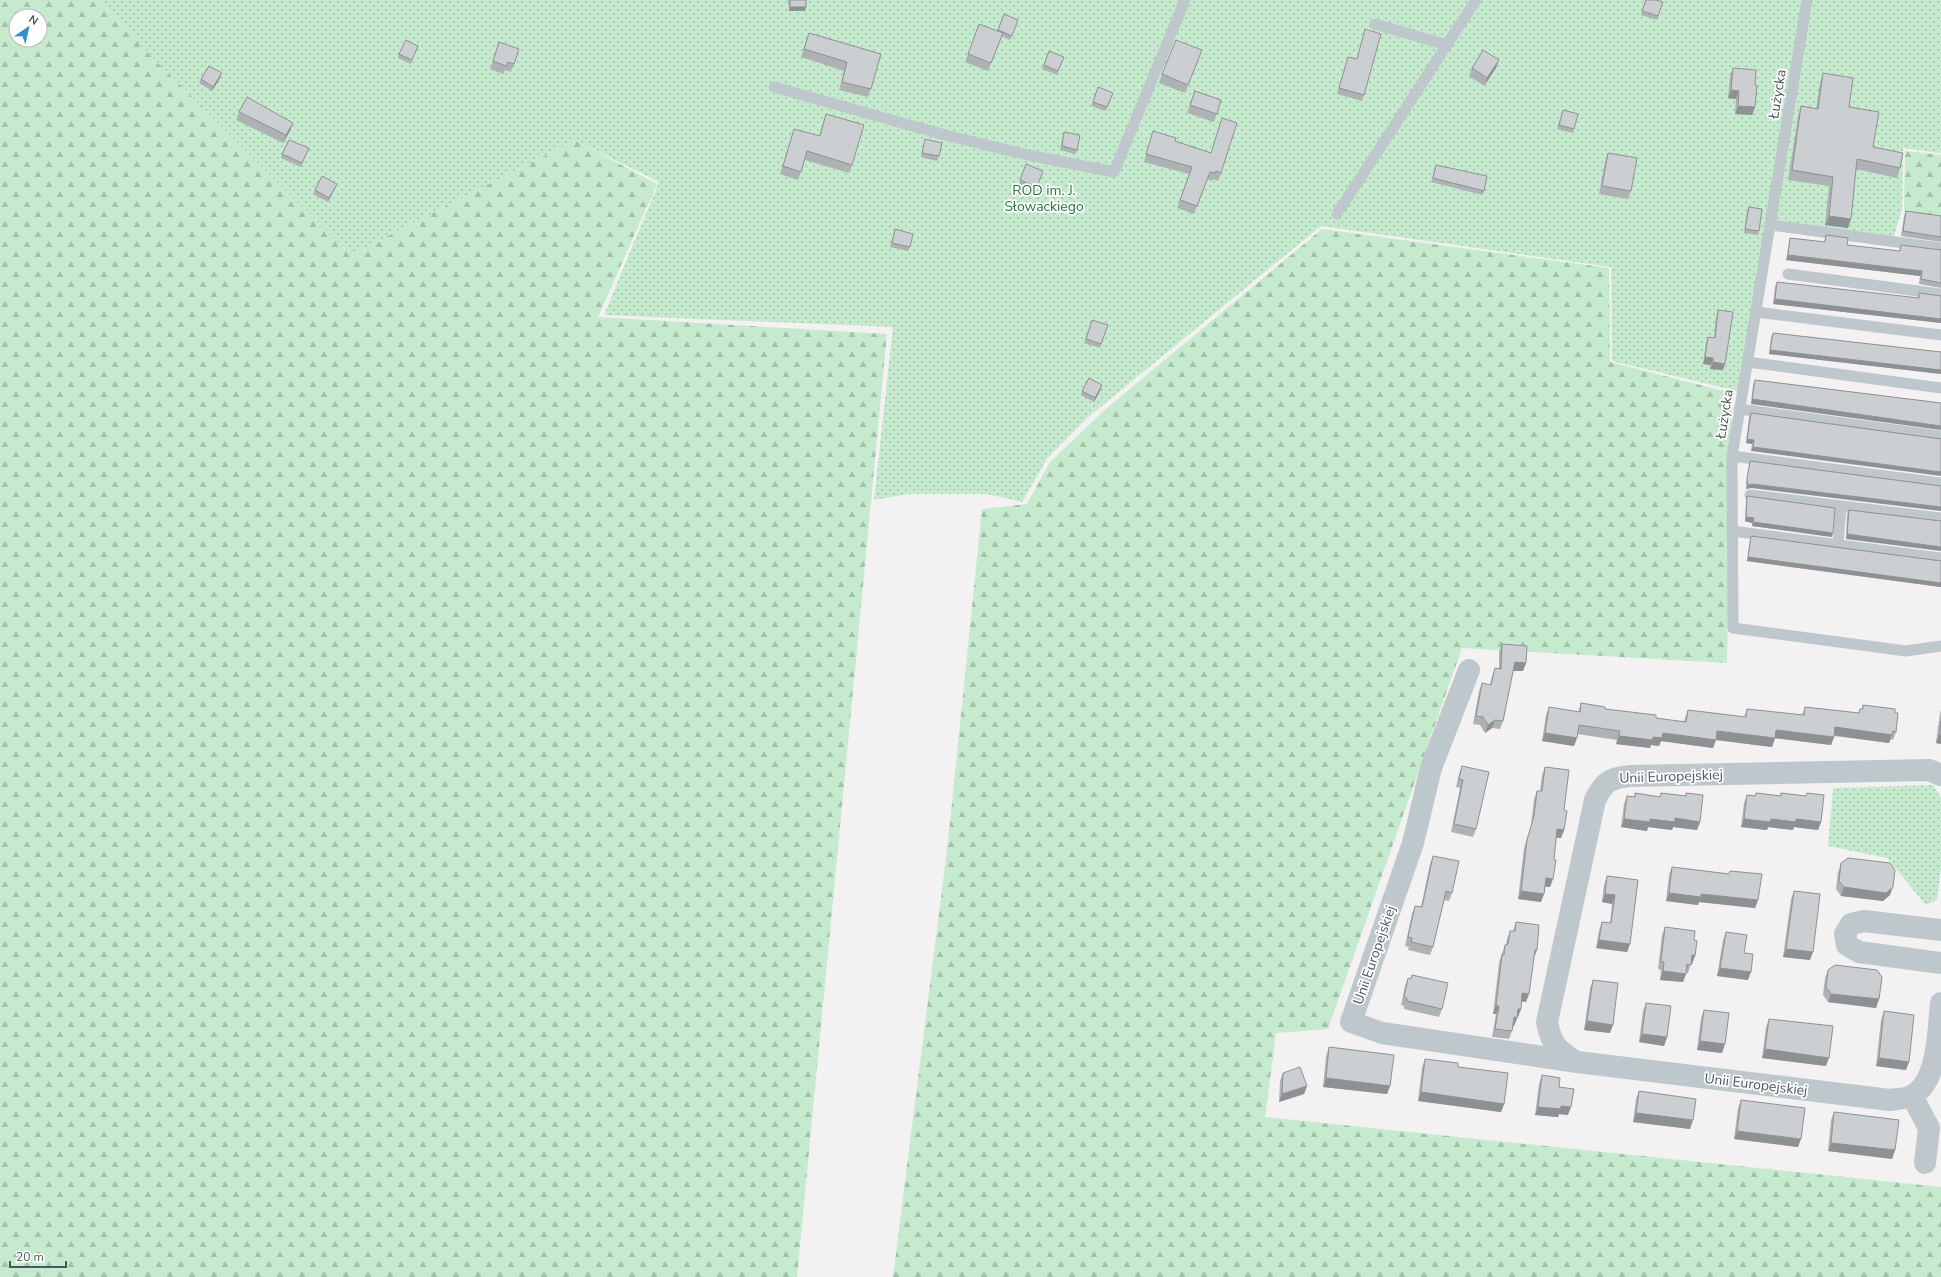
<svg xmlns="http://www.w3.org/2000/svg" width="1941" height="1277" font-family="'Nunito Sans',sans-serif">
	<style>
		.grass { fill: url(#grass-dots) }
		.forest { fill: url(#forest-firs); fill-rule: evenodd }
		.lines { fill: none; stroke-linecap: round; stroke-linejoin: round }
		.service { stroke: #bec7cb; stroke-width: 11 }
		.minor { stroke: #bec7cb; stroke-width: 22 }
		.wall { fill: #afb2b5 }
		.shaded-wall { fill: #8e9193 }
		.building { fill: #cbcfd2; stroke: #8e9193 }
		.labels { text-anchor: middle; stroke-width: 3.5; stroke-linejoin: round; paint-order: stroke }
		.street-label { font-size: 14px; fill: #4b575c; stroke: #fff }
		.park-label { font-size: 14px; fill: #23763f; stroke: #fff }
	</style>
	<defs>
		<pattern id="grass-dots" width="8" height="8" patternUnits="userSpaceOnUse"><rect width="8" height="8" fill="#c5eace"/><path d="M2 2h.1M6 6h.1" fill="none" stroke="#a2c0aa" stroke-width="1.8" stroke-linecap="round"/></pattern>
		<pattern id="forest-firs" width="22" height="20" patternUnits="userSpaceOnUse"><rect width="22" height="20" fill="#c5eace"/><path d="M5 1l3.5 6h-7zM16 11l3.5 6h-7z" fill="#a2c0aa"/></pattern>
	</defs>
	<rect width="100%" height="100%" fill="#f3f1f1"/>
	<!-- grass -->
	<path class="grass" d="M99 0H1941V153L1903 148 1902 210 1894 236 1768 223 1742 392 1612 361 1611 267 1321 226 1087 418 1047 459 1022 502 987 494H909L874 500 893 327 604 315 659 182 575 140 351 255 150 55Z
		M1933 785 1941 798V868L1937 900 1926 905 1887 858 1828 846 1833 788Z"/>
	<!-- forest -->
	<path class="forest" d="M0 0H99L150 55 351 255 575 140 657 184 598 317 887 334 797 1277H0ZM16 16H40V40H16Z
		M1905 151 1941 155V217L1904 212Z
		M1322 229 1609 268 1610 362 1732 393 1727 663 1462 648 1328 1029 1276 1033 1265 1117 1941 1187V1277H893L948 842 982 509 1027 504 1050 462 1107 408Z"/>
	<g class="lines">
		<!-- service -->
		<path class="service" d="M1807 0 1732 456 1733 628 1906 651 1941 646
			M1375 24 1447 45
			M774 87 945 135 1028 155 1114 172 1185 0
			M1337 214 1476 0
			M1771 225 1941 248
			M1788 274 1941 294
			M1756 312 1941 335
			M1748 362 1941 388
			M1739 409 1941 436
			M1732 456 1941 483
			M1750 495 1941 518
			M1732 531 1941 558
			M1838 545 1841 506"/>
		<!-- minor -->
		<path class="minor" d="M1469 670 1431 768 1413 843 1351 1022 1382 1033 1577 1062 1890 1100C1896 1099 1905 1099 1911 1096 1939 1083 1938 1029 1941 1003
			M1941 930 1864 921 1851 924 1845 934 1847 945 1859 952 1941 963
			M1576 1062C1557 1050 1551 1044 1547 1022L1595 800C1604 782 1609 778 1630 776L1929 770 1941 775
			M1912 1096 1929 1128 1925 1163"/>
	</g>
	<!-- wall -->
	<path class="wall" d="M788 0H806L805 11H789Z
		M1645 0 1658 16 1657 20 1641 15Z
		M1004 14 1018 20 1010 40 1002 36 988 71 965 62 968 54 997 31Z
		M1365 29 1364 95 1362 101 1337 94 1348 57 1357 59Z
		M809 33 881 54 868 97 839 90 844 71 801 57Z
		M499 42 514 64 511 72 505 70 503 74 490 69Z
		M418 46 411 64 398 58 399 54Z
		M1049 51 1064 57 1057 75 1042 69Z
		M1199 58 1185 93 1159 83 1162 74Z
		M1472 68H1496L1484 86 1469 76Z
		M1733 68 1755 85V107L1752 115 1735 114 1736 99 1728 98 1730 76Z
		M222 73 220 78 212 91 199 83 201 79Z
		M1823 73 1849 107 1873 147 1900 168 1897 178 1856 169 1848 228 1825 225 1829 186 1788 180 1798 116 1801 106 1816 109 1820 83Z
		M1098 87 1113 93 1106 111 1091 106Z
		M1195 91 1221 100 1214 122 1187 113Z
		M1563 110 1574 129 1573 133 1557 129Z
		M239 112 293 123 290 131 283 143 236 120Z
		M826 114 852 165 849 173 805 160 798 180 780 174 794 129 819 136Z
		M1153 131 1175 141 1221 173 1218 181 1213 179 1212 181 1207 179 1194 214 1177 208 1189 174 1144 162Z
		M1064 132 1077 150 1075 154 1060 150 1063 136Z
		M925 139 939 156 937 161 921 157Z
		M309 148 301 167 281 158 282 154Z
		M1608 153 1631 191 1628 199 1599 194 1605 162Z
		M1026 164 1043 171 1035 191 1019 184Z
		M1436 165 1484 191 1483 195 1431 182Z
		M335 188 328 202 313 194 315 190Z
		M1749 207 1759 231 1758 235 1744 233 1747 211Z
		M1906 211 1941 216V242L1901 236 1904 216Z
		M895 229 910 247 908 251 890 247Z
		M1826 235 1847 245 1899 251 1901 245 1941 250V288L1919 284 1920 276 1786 260 1789 242 1790 238 1824 242Z
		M1777 282 1918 298 1919 293 1941 323 1773 304 1775 286Z
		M1718 310 1723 370 1710 369 1711 365 1703 364 1706 343 1708 337 1714 338 1716 317Z
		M1092 320 1108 325 1100 348 1084 343Z
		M1773 333 1941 352V374L1769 354 1771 337Z
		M1755 380 1941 403 1751 404 1753 385Z
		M1101 389 1094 402 1081 395 1082 391Z
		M1751 413 1941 439 1751 451 1752 444 1746 443 1749 417Z
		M1750 461 1751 488 1746 489V483L1749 465Z
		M1747 496 1832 537 1752 526V523L1745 521 1746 501Z
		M1849 510 1941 521 1846 539 1847 514Z
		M1751 536 1941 561V587L1747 561 1750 540Z
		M1502 644 1526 663 1523 671H1513L1503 721 1500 729 1492 728 1485 733 1480 725 1473 724 1479 691 1482 683 1490 685 1492 676 1495 668H1499V652Z
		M1581 703 1605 709 1656 718 1684 722 1685 718 1688 710 1744 717 1747 709 1802 715 1805 707 1858 713 1860 709H1862L1863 705 1895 713 1896 732 1893 740 1891 739 1889 743 1834 736 1831 745 1775 738 1772 747 1716 740 1713 748 1661 741 1659 746 1651 745 1650 748 1616 744 1617 740 1577 734 1574 746 1542 741 1546 715 1549 707 1578 712Z
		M1941 710V744L1936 743 1940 713Z
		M1462 766 1476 829 1473 837 1451 832 1460 788 1456 787 1459 774Z
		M1545 767 1564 810V830L1561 838H1556L1550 887H1545L1541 902 1518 899 1524 848 1531 825 1534 799 1537 791H1540L1542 775Z
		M1635 793 1660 797 1661 793 1685 796 1686 793 1700 822 1697 830 1673 827 1672 830 1648 827 1647 831 1621 827 1624 804 1627 796 1634 797Z
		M1756 793 1780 796 1781 793 1806 796 1807 793 1821 822 1818 830 1794 827 1793 830 1768 827 1767 830 1741 827 1744 803 1747 795 1755 796Z
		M1433 856 1452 893 1449 901 1444 900 1433 947 1430 955 1408 950 1409 947 1405 946 1412 914 1415 906 1421 907 1430 864Z
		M1841 863 1890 895 1883 901 1841 896 1836 889 1838 872Z
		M1672 867 1729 874 1730 871 1758 900 1755 908 1699 902 1698 905 1666 901 1669 875Z
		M1607 876 1638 880 1630 944 1627 952 1596 948 1599 930 1602 922 1610 923 1612 904 1602 902 1604 885Z
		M1794 891 1810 960 1783 957 1791 899Z
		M1516 922 1534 958 1526 1002 1521 1001V1009L1514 1026H1513L1512 1031 1509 1039 1492 1037 1496 1014H1493L1499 963 1502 953 1505 945H1506L1507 939 1510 931H1513Z
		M1665 927 1694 940 1695 956 1692 964H1691L1688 973H1686L1683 982 1660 980 1661 970 1658 969 1662 935Z
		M1726 932 1744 953 1748 980 1717 976 1723 940Z
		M1828 970 1879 999 1876 1008 1828 1002 1823 995 1825 978Z
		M1412 975 1442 1009 1439 1017 1404 1009V1006L1401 1005 1405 986 1408 978 1411 979Z
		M1593 980 1610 1033 1584 1030 1590 988Z
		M1646 1003 1667 1037 1664 1046 1639 1042 1643 1011Z
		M1704 1010 1722 1053 1697 1050 1701 1018Z
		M1884 1011 1906 1070 1876 1066 1881 1020Z
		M1769 1019 1826 1066 1762 1058 1766 1027Z
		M1329 1047 1390 1086 1387 1094 1323 1087 1326 1056Z
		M1425 1059 1458 1067 1504 1104 1501 1112 1418 1101 1422 1067Z
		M1283 1073 1307 1086 1304 1094 1279 1102 1280 1081Z
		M1542 1075 1559 1087 1568 1115 1559 1114 1558 1117 1535 1115 1539 1084Z
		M1639 1091 1690 1129 1633 1122 1636 1099Z
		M1741 1100 1798 1147 1734 1139 1738 1108Z
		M1834 1112 1895 1150 1892 1159 1828 1151 1831 1120Z"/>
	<!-- shaded-wall -->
	<path class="shaded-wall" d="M790 7H806L805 11H789Z
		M1499 60 1496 68 1484 86 1487 78Z
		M222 73 220 78 212 91 213 87Z
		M1731 90 1739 91 1736 99 1728 98Z
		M1738 106 1755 107 1752 115 1735 114Z
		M293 123 290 131 283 143 286 135Z
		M337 184 328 202 329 198Z
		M1829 216 1851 219 1848 228 1825 225Z
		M1788 255 1922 271 1920 276 1786 260Z
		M1775 299 1941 319V323L1773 304Z
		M1770 350 1941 370V374L1769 354Z
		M1705 357 1713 358 1711 365 1703 364Z
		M1713 362 1725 364 1723 370 1710 369Z
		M1102 385 1101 389 1094 402 1095 398Z
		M1752 399 1941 426V430L1751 404Z
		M1747 439 1754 440 1752 444 1746 443Z
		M1753 447 1941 472V476L1751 451Z
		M1752 484 1941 507V511L1751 488 1746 489 1748 485Z
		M1746 517 1754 518 1752 523 1745 521Z
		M1753 522 1833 533 1832 537 1752 526Z
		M1847 534 1941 547V551L1846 539Z
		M1748 557 1941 583V587L1747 561Z
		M1515 662 1526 663 1523 671H1512Z
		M1495 720 1492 728 1485 733 1488 725Z
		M1835 727 1892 735 1889 743 1832 735Z
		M1776 730 1834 737 1831 745 1773 738Z
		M1717 731 1775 738 1772 747 1716 740 1713 748 1661 741 1659 746 1651 745 1650 748 1616 744 1619 736 1653 737 1663 733Z
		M1545 733 1577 738 1574 746 1542 741Z
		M1939 735H1941V744L1936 743Z
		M1675 818 1700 822 1697 830 1673 827 1672 830 1648 827 1647 831 1621 827 1624 819Z
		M1744 819H1796L1821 822 1818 830 1794 827 1793 830 1768 827 1767 830 1741 827Z
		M1557 829 1564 830 1561 838 1554 837Z
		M1546 878 1553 879 1550 887 1543 886Z
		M1844 887H1893L1890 895 1883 901 1841 896Z
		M1521 891 1544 894 1541 902 1518 899Z
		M1669 893 1701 894 1758 900 1755 908 1699 902 1698 905 1666 901Z
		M1605 894 1615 895 1612 904 1602 902Z
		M1599 940 1630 944 1627 952 1596 948Z
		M1786 949 1813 952 1810 960 1783 957Z
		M1535 950H1537L1534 958Z
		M1692 955 1695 956 1692 964H1689Z
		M1720 968 1751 972 1748 980 1717 976Z
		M1663 971 1686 974 1683 982 1660 980Z
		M1522 993 1529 994 1526 1002 1519 1001Z
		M1831 994 1879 999 1876 1008 1828 1002Z
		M1496 1006H1499L1496 1014H1493Z
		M1518 1009H1521L1518 1017H1515Z
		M1514 1017 1517 1018 1514 1026 1511 1025Z
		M1587 1021 1613 1025 1610 1033 1584 1030Z
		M1642 1034 1667 1037 1664 1046 1639 1042Z
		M1700 1041 1725 1044 1722 1053 1697 1050Z
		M1765 1049 1829 1058 1826 1066 1762 1058Z
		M1879 1058 1909 1062 1906 1070 1876 1066Z
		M1326 1078 1390 1086 1387 1094 1323 1087Z
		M1307 1086 1304 1094 1279 1102 1282 1094Z
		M1421 1092 1504 1104 1501 1112 1418 1101Z
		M1561 1106 1571 1107 1568 1115 1559 1114 1558 1117 1535 1115 1538 1107Z
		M1636 1113 1693 1120 1690 1129 1633 1122Z
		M1737 1131 1801 1139 1798 1147 1734 1139Z
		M1831 1143 1895 1150 1892 1159 1828 1151Z"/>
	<!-- building -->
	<path class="building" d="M790 0H806V7H790Z
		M1646 0H1656L1663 2 1658 16 1642 11Z
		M1004 14 1018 20 1012 36 998 30Z
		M979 24 1003 33 991 63 968 54Z
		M1365 29 1381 34 1364 95 1339 88 1348 57 1357 59Z
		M809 33 881 54 871 89 842 82 847 62 804 49Z
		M406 40 418 46 412 60 399 54Z
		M1176 40 1202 50 1188 85 1162 74Z
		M499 42 519 49 514 64 508 62 506 66 493 61Z
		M1483 50 1499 60 1487 78 1472 68Z
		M1049 51 1064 57 1058 71 1044 65Z
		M209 66 222 73 213 87 201 79Z
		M1733 68 1756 70 1755 85 1757 86 1755 107 1738 106 1739 91 1731 90Z
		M1823 73 1853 78 1849 107 1879 112 1873 147 1903 153 1900 168 1857 159 1851 219 1829 216 1833 177 1792 170 1801 106 1818 109Z
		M1098 87 1113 93 1107 107 1093 102Z
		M1195 91 1221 100 1217 114 1190 105Z
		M247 97 293 123 286 135 239 112Z
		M1563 110 1578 114 1574 129 1559 125Z
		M826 114 864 125 852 165 807 151 801 172 783 166 794 129 820 136Z
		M1222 118 1237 123 1221 173 1216 171 1215 173 1210 172 1197 206 1180 200 1192 167 1146 154 1153 131 1176 138 1175 141 1211 153Z
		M1064 132 1080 135 1077 150 1062 146Z
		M925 139 942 143 939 156 922 153Z
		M289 140 309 148 302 163 282 154Z
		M1608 153 1637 158 1631 191 1602 186Z
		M1026 164 1043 171 1037 187 1020 180Z
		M1436 165 1487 176 1484 191 1433 178Z
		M322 176 337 184 329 198 315 190Z
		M1749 207 1762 209 1759 231 1745 229Z
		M1906 211 1941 216V237L1903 231Z
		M895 229 913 234 910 247 892 243Z
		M1826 235 1848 238 1847 245 1900 251 1901 245 1941 250V283L1921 279 1922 271 1788 255 1790 238 1825 242Z
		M1777 282 1919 298V293L1941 296V319L1775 299Z
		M1718 310 1733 312 1725 364 1713 362V358L1705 357 1708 337 1715 338Z
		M1092 320 1108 325 1101 344 1086 339Z
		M1773 333 1941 352V370L1770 350Z
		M1089 378 1102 385 1095 398 1082 391Z
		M1755 380 1941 403V426L1752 399Z
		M1751 413 1941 439V472L1753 447 1754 440 1747 439Z
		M1750 461 1941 486V507L1752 484 1748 485 1747 479Z
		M1747 496 1835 508 1833 533 1753 522 1754 518 1746 517Z
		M1849 510 1941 521V547L1847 534Z
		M1751 536 1941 561V583L1748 557Z
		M1502 644 1527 646 1526 663 1515 662 1503 721 1495 720 1488 725 1483 717 1476 716 1482 683 1491 685 1495 668 1501 669Z
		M1581 703 1605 707V709L1656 715V718L1686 722 1688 710 1746 717 1747 709 1804 715 1805 707 1859 713 1860 709H1863V705L1895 709V713H1898L1896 732 1893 731 1892 735 1835 727 1834 737 1776 730 1775 738 1717 731 1716 740 1663 733 1662 738 1653 737V740L1619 736 1620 731 1579 725 1577 738 1545 733 1549 707 1580 712Z
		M1941 721V735H1939Z
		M1462 766 1489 772 1476 829 1454 824 1463 780 1459 779Z
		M1545 767 1569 770 1564 810 1567 811 1564 830 1557 829 1554 860H1556L1553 879 1546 878 1544 894 1521 891 1527 840 1534 816 1537 791H1542Z
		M1635 793 1660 797 1661 793 1686 796V793L1703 795 1700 822 1675 818V822L1650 819V822L1624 819 1627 796 1635 797Z
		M1756 793 1781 796V793L1806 796 1807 793 1824 795 1821 822 1796 819V822L1771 819 1770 822 1744 819 1747 795 1755 796Z
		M1433 856 1459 861 1452 893 1446 891 1433 947 1411 942 1412 938 1408 937 1415 906 1422 907Z
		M1848 858 1890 863 1895 870 1893 887 1886 893 1844 887 1839 881 1841 863Z
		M1672 867 1729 874 1730 871 1762 874 1758 900 1701 894V897L1669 893Z
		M1607 876 1638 880 1630 944 1599 940 1602 922 1611 923 1615 895 1605 894Z
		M1794 891 1820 894 1813 952 1786 949Z
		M1516 922 1539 925 1537 950H1535L1529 994 1522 993 1521 1009H1518L1517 1018 1514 1017 1512 1031 1495 1029 1499 1006H1496L1502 955H1504L1505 945 1508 944 1510 931H1515Z
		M1665 927 1695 931 1694 940 1697 941 1695 956 1692 955 1691 965 1687 964 1686 974 1663 971 1664 962 1661 961Z
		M1726 932 1747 935 1744 953 1753 954 1751 972 1720 968Z
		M1835 965 1877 970 1882 977 1879 999 1831 994 1826 987 1828 970Z
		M1412 975 1448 983 1442 1009 1407 1001V998L1404 997 1408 978 1411 979Z
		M1593 980 1618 983 1613 1025 1587 1021Z
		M1646 1003 1671 1006 1667 1037 1642 1034Z
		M1704 1010 1729 1013 1725 1044 1700 1041Z
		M1884 1011 1914 1015 1909 1062 1879 1058Z
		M1769 1019 1833 1026 1829 1058 1765 1049Z
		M1329 1047 1394 1055 1390 1086 1326 1078Z
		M1425 1059 1458 1063V1067L1508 1073 1504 1104 1421 1092Z
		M1300 1067 1307 1086 1282 1094 1283 1073Z
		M1542 1075 1560 1078 1559 1087 1574 1089 1571 1107 1561 1106V1109L1538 1107Z
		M1639 1091 1696 1099 1693 1120 1636 1113Z
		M1741 1100 1805 1108 1801 1139 1737 1131Z
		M1834 1112 1899 1120 1895 1150 1831 1143Z"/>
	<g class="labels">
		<!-- street labels -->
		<g class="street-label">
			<text transform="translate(1777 94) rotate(-81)" y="5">Łużycka</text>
			<text transform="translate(1724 414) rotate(-81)" y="5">Łużycka</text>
			<text transform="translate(1671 776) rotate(-2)" y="5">Unii Europejskiej</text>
			<text transform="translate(1374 955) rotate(-71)" y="5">Unii Europejskiej</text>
			<text transform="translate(1756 1084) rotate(7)" y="5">Unii Europejskiej</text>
		</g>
		<!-- park labels -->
		<g class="park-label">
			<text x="1044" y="195">ROD im. J.<tspan x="1044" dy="16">Słowackiego</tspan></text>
		</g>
	</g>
	<!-- north arrow -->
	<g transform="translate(28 28) rotate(34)"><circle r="19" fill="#ffffff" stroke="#b7bcbe"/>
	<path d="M0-3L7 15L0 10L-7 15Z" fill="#308fce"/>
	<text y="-6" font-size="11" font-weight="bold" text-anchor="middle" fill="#4b575c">N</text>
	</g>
	<!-- scale -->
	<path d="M10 1261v6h56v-6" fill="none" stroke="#4b575c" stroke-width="2"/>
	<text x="16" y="1261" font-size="12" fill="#4b575c" stroke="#ffffff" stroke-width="3" paint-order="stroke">20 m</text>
</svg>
